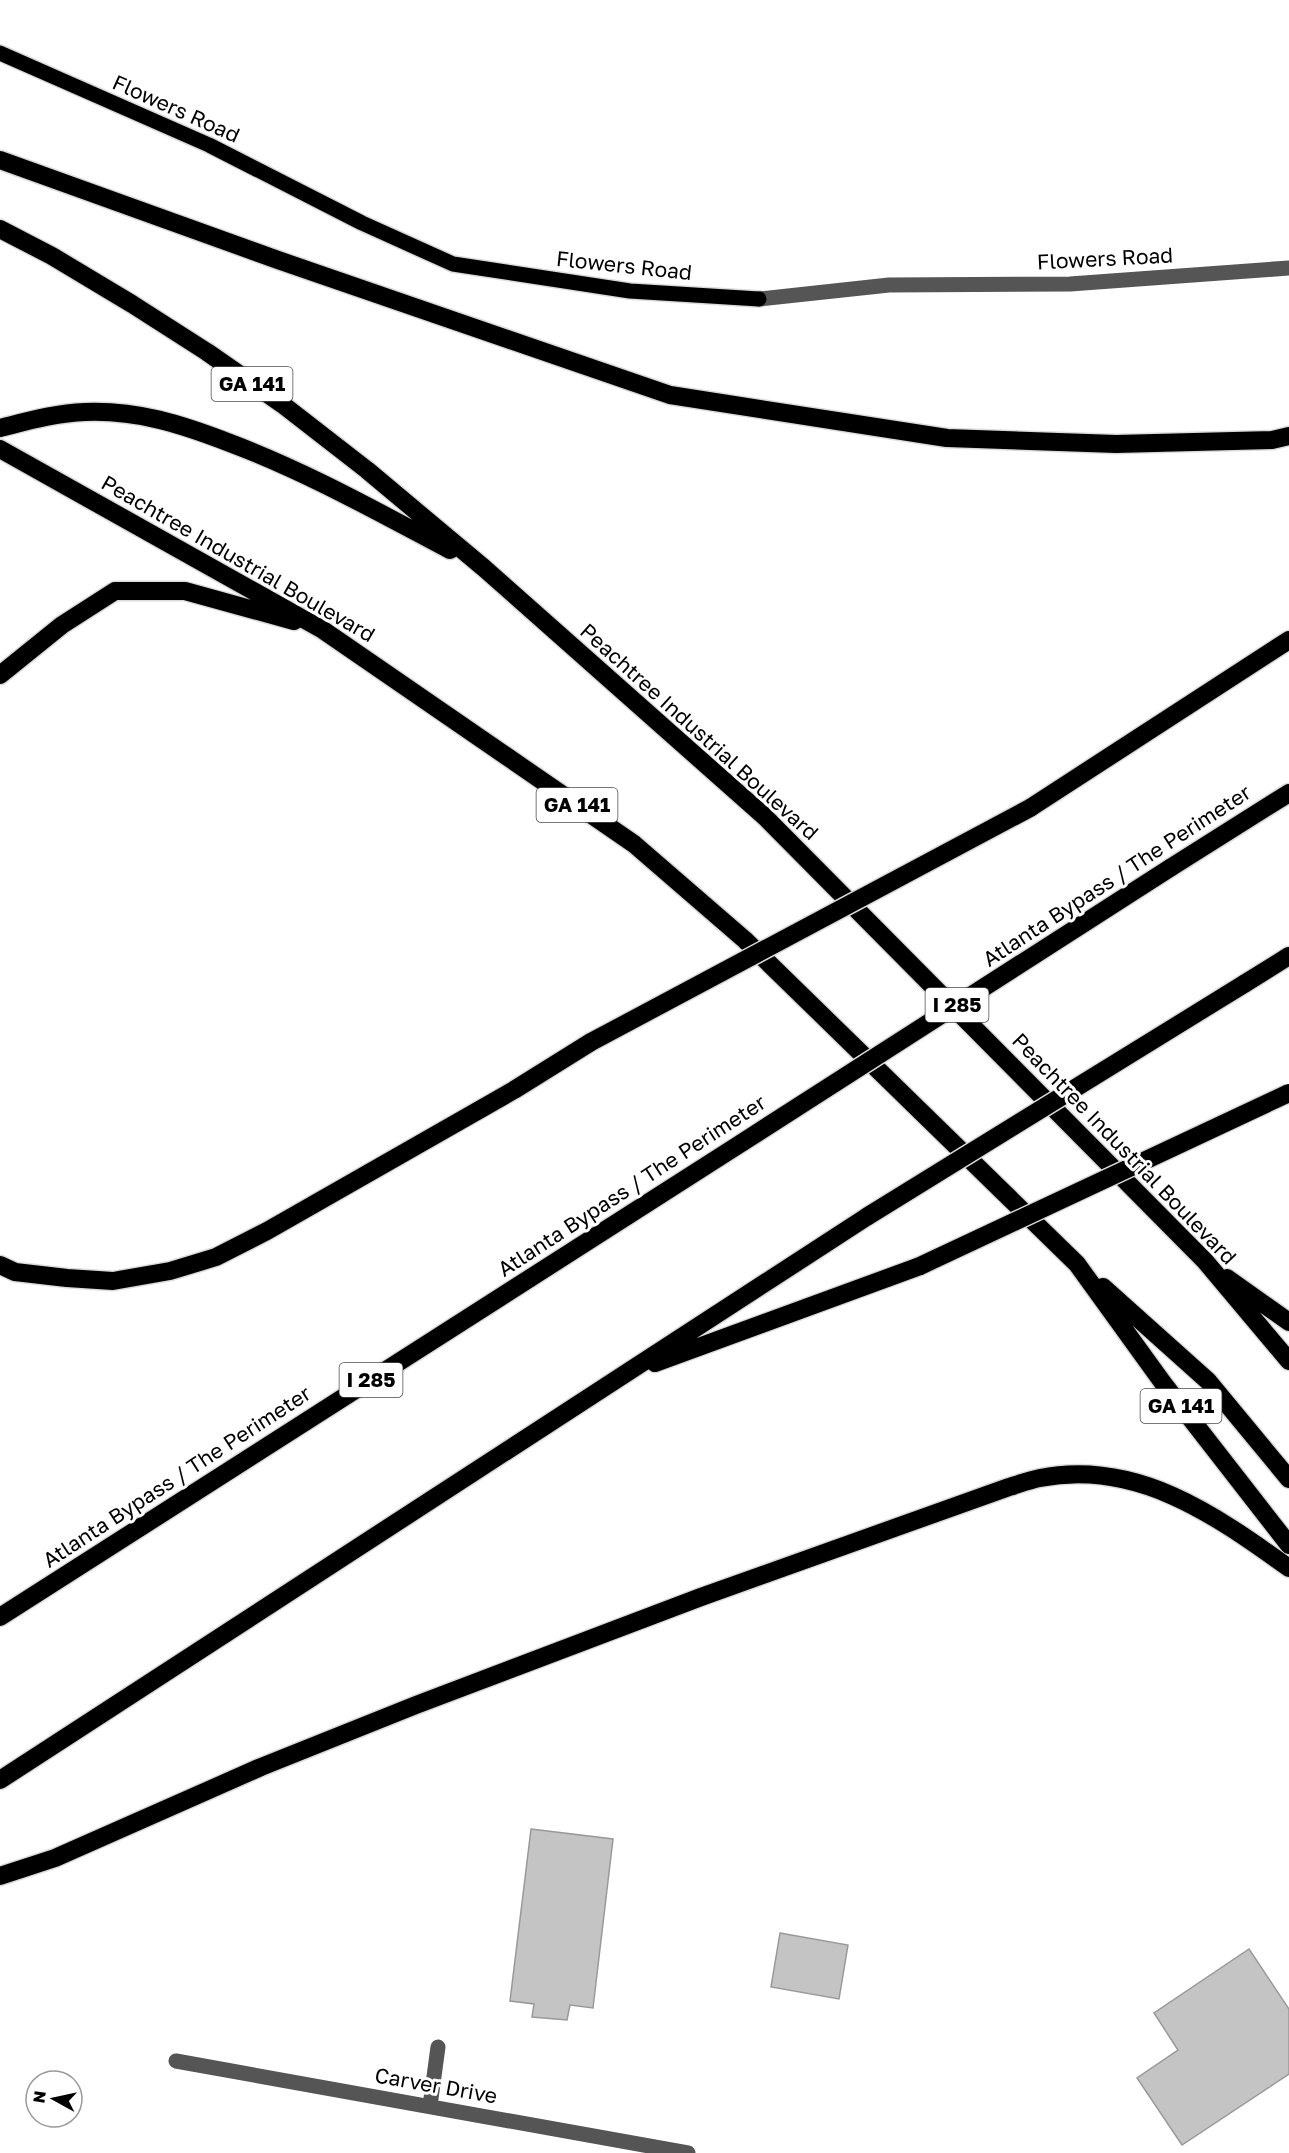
<svg xmlns="http://www.w3.org/2000/svg" width="1289" height="2153" font-family="'Golos Text',sans-serif">
	<style>
		.building { fill: #c4c4c4; stroke: #999; stroke-width: 1.5 }
		.lines { fill: none; stroke-linecap: round; stroke-linejoin: round }
		.major-casing { stroke: #dbdbdb; stroke-width: 18 }
		.highway-casing { stroke: #dbdbdb; stroke-width: 21 }
		.minor { stroke: #555; stroke-width: 15 }
		.major { stroke: #000; stroke-width: 15 }
		.highway { stroke: #000; stroke-width: 18 }
		.highway-bridge-casing { stroke: #dbdbdb; stroke-width: 21; stroke-linecap: butt }
		.highway-bridge { stroke: #000; stroke-width: 18 }
		.labels { text-anchor: middle; stroke-width: 6; stroke-linejoin: round; paint-order: stroke }
		.shield { fill: #fff; stroke: #4c4c4c; stroke-width: 1.5 }
		.shield-label { font-size: 20px; font-weight: bold; fill: #000 }
		.street-label { font-size: 21px; fill: #000; stroke: #fff }
	</style>
	<rect width="100%" height="100%" fill="#fff"/>
	<!-- building -->
	<path class="building" d="M531 1829 613 1839 593 2008 570 2005 567 2020 532 2017 534 2004 510 2001Z
		M780 1933 848 1945 839 1999 771 1987Z
		M1249 1949 1289 2009V2074L1182 2145 1137 2078 1178 2050 1154 2013Z"/>
	<g class="lines">
		<!-- major casing -->
		<g class="major-casing">
			<path id="major" d="M0 53 209 145 362 223 453 264 630 291 759 299"/>
		</g>
		<!-- highway casing -->
		<g class="highway-casing">
			<path id="highway" d="M0 160 278 260 670 395 947 438 1116 444 1272 440 1289 436
				M0 229 52 256 132 304 207 352 282 404 367 470 484 568 765 817 1205 1261 1289 1361
				M0 428C28 421 56 413 85 412 137 410 181 424 230 443 307 472 378 512 450 550
				M0 449 323 630 634 844 745 940 1077 1264 1163 1383 1289 1545
				M0 675 62 625 115 591H185L294 621
				M1030 808 1289 640
				M1170 868 1289 793
				M1244 984 1289 956
				M0 1265 15 1272 67 1278 113 1281 170 1271 216 1257 267 1231 514 1090 591 1042
				M1227 1278 1289 1322
				M1103 1287 1208 1381 1289 1479
				M655 1363 920 1266
				M0 1617 743 1142
				M0 1780 868 1216
				M0 1876 55 1858 261 1767 416 1705 701 1597 1009 1487C1019 1484 1030 1480 1040 1478 1137 1459 1215 1515 1289 1568"/>
		</g>
		<!-- minor -->
		<path class="minor" d="M759 299 889 285 1070 284 1289 268
			M176 2061 688 2153
			M430 2106 438 2047"/>
		<!-- major -->
		<use href="#major" class="major"/>
		<!-- highway -->
		<use href="#highway" class="highway"/>
		<!-- highway-bridge casing -->
		<g class="highway-bridge-casing">
			<path id="highway-bridge" d="M591 1042 1030 808
				M743 1142 1170 868
				M868 1216 1244 984
				M920 1266 1289 1093"/>
		</g>
		<!-- highway-bridge -->
		<use href="#highway-bridge" class="highway-bridge"/>
	</g>
	<g class="labels">
		<!-- shield labels -->
		<g class="shield">
			<rect x="211.5" y="367" width="81" height="34" rx="4.5"/>
			<rect x="536.5" y="788" width="81" height="34" rx="4.5"/>
			<rect x="925.5" y="988" width="63" height="34" rx="4.5"/>
			<rect x="339.5" y="1363" width="63" height="34" rx="4.5"/>
			<rect x="1140.5" y="1389" width="81" height="34" rx="4.5"/>
		</g>
		<g class="shield-label">
			<text x="252" y="391">GA 141</text>
			<text x="577" y="812">GA 141</text>
			<text x="957" y="1012">I 285</text>
			<text x="371" y="1387">I 285</text>
			<text x="1181" y="1413">GA 141</text>
		</g>
		<!-- street labels -->
		<g class="street-label">
			<text transform="translate(176 109) rotate(24)" y="7">Flowers Road</text>
			<text transform="translate(1105 259) rotate(-3)" y="7">Flowers Road</text>
			<text transform="translate(624 266) rotate(6)" y="7">Flowers Road</text>
			<text transform="translate(238 559) rotate(30)" y="7">Peachtree Industrial Boulevard</text>
			<text transform="translate(699 732) rotate(42)" y="7">Peachtree Industrial Boulevard</text>
			<text transform="translate(1117 876) rotate(-33)" y="7">Atlanta Bypass / The Perimeter</text>
			<text transform="translate(1124 1149) rotate(46)" y="7">Peachtree Industrial Boulevard</text>
			<text transform="translate(632 1186) rotate(-33)" y="7">Atlanta Bypass / The Perimeter</text>
			<text transform="translate(177 1477) rotate(-33)" y="7">Atlanta Bypass / The Perimeter</text>
			<text transform="translate(436 2086) rotate(10)" y="7">Carver Drive</text>
		</g>
	</g>
	<!-- north arrow -->
	<g transform="translate(54 2099) rotate(278)"><circle r="28" fill="#ffffff" stroke="#999999" stroke-width="1.5"/>
	<path d="M0-4.5L10 22L0 15L-10 22Z" fill="#000000"/>
	<text y="-9" font-size="16" font-weight="bold" text-anchor="middle" fill="#000000">N</text>
	</g>
</svg>
